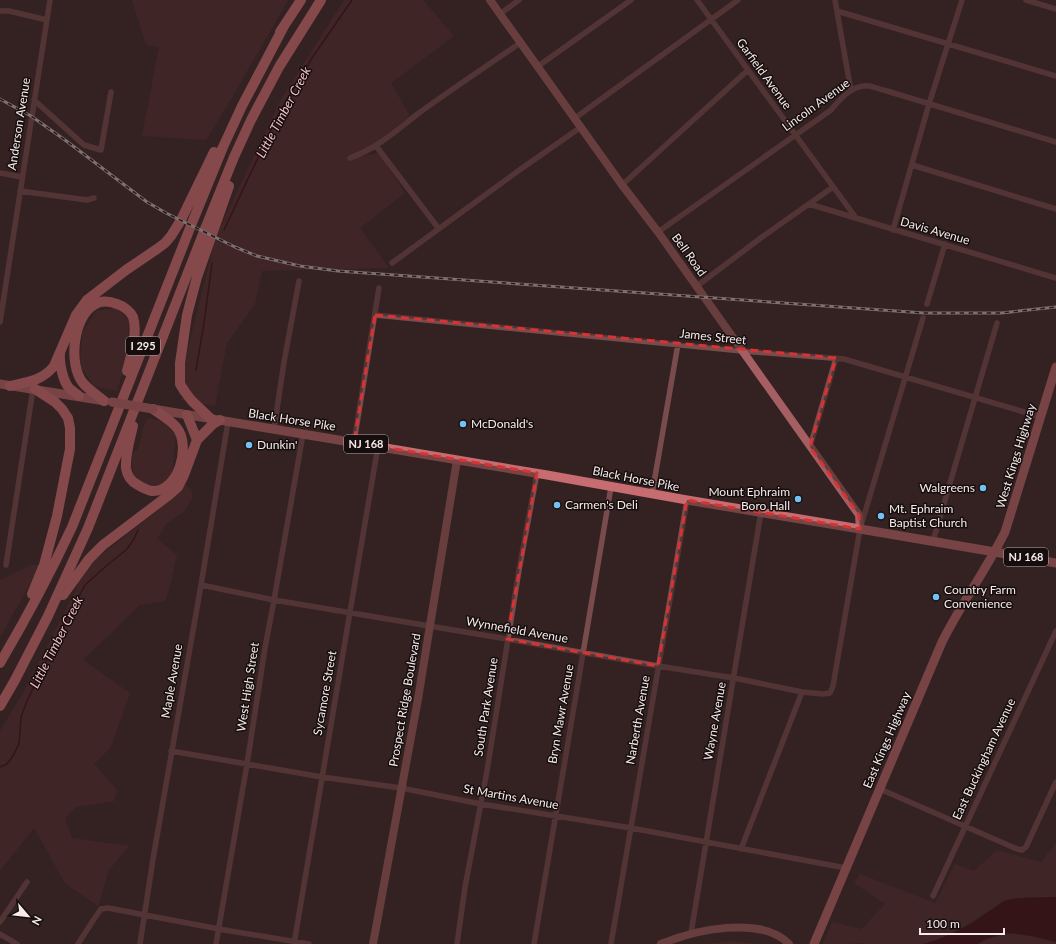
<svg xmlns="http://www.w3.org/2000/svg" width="1056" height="944" font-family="Lato,sans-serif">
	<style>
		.green { fill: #4e282a }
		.water { fill: #34030b }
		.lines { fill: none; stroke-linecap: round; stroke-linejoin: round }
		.stream { stroke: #34030b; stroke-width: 1.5 }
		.street { stroke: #784b4d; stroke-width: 5.5 }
		.secondary { stroke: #a55e61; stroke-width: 8 }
		.primary { stroke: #c76c70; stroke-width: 9 }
		.highway { stroke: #e6787e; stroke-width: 10 }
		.rail-casing { stroke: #d9cccc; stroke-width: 3 }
		.rail { stroke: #160e0e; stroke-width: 1.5; stroke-dasharray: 4.5; stroke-linecap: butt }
		.primary-bridge { stroke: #c76c70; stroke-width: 9 }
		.marked { fill: none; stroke: #d83232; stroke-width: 3; stroke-dasharray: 8 5; stroke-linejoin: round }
		.poi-dot { fill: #72c1f5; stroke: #160e0e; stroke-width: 1.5 }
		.labels { text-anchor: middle; stroke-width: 3; stroke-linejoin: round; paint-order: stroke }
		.shield { fill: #160e0e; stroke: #b4a8a8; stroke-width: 1 }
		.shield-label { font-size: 11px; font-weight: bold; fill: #f7eaea }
		.street-label { font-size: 12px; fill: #f7eaea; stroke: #160e0e }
		.poi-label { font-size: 12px; fill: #f7eaea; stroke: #160e0e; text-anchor: start }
		.water-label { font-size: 13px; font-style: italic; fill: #f5bebf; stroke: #160e0e }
	</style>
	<rect width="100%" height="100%" fill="#342222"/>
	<!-- green -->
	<path class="green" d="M132 0H288L231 99 206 140 142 136 159 47 146 45Z
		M344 0H423L454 36 391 83 410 116 358 157 379 153 405 193 360 228 389 268 262 271 255 304 227 343 215 406 180 400 187 393 182 373 214 244 219 230 280 101Z
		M118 308 129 321 126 360 117 391 94 386 80 366 82 333 96 311Z
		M147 419C163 418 167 424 176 436L172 475 192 490V498L185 511 167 523 157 539 177 555 169 590 165 601 140 605 83 660 130 693 111 747 94 764 117 790 114 801 76 807 65 818 72 838 129 846 109 870 98 906 65 883 34 828 0 871V731L24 691 75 592 84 568 159 510 163 483 148 488 134 481 131 455 138 449 144 425Z
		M31 565H39L35 575 0 637V580Z
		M1056 843V897C1039 898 1020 896 1004 901L959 930 934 941 923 944H867L860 943 848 944H823L832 922 861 929 856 935 885 904 854 883 860 874 935 903 955 864 974 871 997 850 1041 862Z
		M1015 933 1056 942V944H978C990 937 1001 935 1015 933Z
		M729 941 760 944H761H706Z"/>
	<!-- water -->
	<path class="water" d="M1056 897V942L1032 936 1007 933 986 939 978 944H923C952 937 979 919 1004 901 1020 896 1039 898 1056 897Z"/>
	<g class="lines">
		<!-- stream -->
		<path class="stream" d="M224 230 278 115 312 58 352 0
			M196 370 204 323 212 263
			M0 767 7 764 13 756 19 744 20 732 21 717 27 701 59 634 85 585 105 567 127 549 134 539 138 530"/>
		<!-- street -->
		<path class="street" d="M697 0 856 218
			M835 0 851 91
			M1026 0 1056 9
			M0 11H9L47 20
			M837 11 1056 76
			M500 14 519 0
			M537 67 631 0
			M34 100 84 145 101 150 111 92
			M575 118 738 0
			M376 146 439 229
			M350 158C376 149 397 130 419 113 452 89 487 66 520 43
			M912 165 1056 209
			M0 173 22 177
			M622 185 748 70
			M20 191 87 200 94 198
			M809 204C891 229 974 253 1056 278
			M893 230 929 104 962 0
			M658 232 831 110C840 99 853 84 869 86 875 87 881 90 887 91L1056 142
			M392 263 518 171 581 127
			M697 286 762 237 833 187
			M927 304 945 244
			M375 315 742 351 844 359 1041 417
			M0 322 50 0
			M274 429 284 362 299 281
			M354 442 379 288
			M810 447 836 358
			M652 494 678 344
			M933 541 997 323
			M6 565 33 389
			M201 585 274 600 507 639 658 666 734 678 802 692 823 694 830 693 833 686 860 529 923 318
			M171 751 322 777 401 788 481 804 631 828 846 868
			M880 789 1017 849 1022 850 1026 847 1056 782
			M741 849 802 692
			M933 896 1056 631
			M0 922 27 882
			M691 933 761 512
			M0 934 17 944
			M78 944 94 919 101 909 108 908 219 929 309 944
			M140 944 153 859 201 585 228 422
			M216 944 247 764 265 648 274 600 303 434
			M294 944 378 446
			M457 944 465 887 487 771 519 570 537 473
			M534 944 611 487
			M611 944 687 500"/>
		<!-- secondary -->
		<path class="secondary" d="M490 0 622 185 658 232 859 515 860 529
			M373 944 418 699 457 460
			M661 944C694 930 761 915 789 944"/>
		<!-- primary -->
		<path class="primary" d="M0 384 105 401
			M153 409 547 475 687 500 860 529 995 552 1056 563
			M814 944 942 642C961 604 986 570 1005 532L1056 367"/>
		<!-- highway -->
		<path class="highway" d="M280 32 301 0
			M60 354C59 363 63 381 69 388 72 391 76 393 79 396
			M10 386C27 382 42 381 54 366L76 315 87 300 126 270 157 249 165 243 171 236 181 220 214 152
			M104 401C97 395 88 389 83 383 68 365 73 317 94 305 101 300 109 301 117 304 123 306 130 311 133 317 138 332 131 357 127 371
			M187 415 197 440
			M211 419 192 401 185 392 180 384V363L187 315 197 277 229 186
			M133 426C130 439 125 455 126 468 127 476 132 482 138 485 143 488 147 490 152 491 179 492 191 446 177 428 171 420 161 415 153 409
			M32 594 44 565 57 516 70 449V428L68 418 62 409 55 402 35 389
			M63 595 89 559 103 545 169 495 178 487 184 475 197 440 213 424 220 420
			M0 663C26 619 50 574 72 527L192 223 223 147 242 106 283 28
			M0 706 15 680 48 616 88 528 205 229 234 157 251 120 279 67 321 0"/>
		<!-- rail casing -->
		<g class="rail-casing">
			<path id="rail" d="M0 99 31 116 65 140 147 202 166 213 235 247 257 256 300 266 338 271 924 313H1001L1056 307"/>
		</g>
		<!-- rail -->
		<use href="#rail" class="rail"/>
		<!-- primary-bridge -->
		<path class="primary-bridge" d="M112 402 153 409"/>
	</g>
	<!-- marked area -->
	<path d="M0 0H1056V944H0ZM375 315 836 358 810 447 859 515 860 529 687 500 658 666 507 639 537 473 354 442Z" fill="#342222" fill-opacity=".55" fill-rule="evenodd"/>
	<path class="marked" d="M375 315 836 358 810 447 859 515 860 529 687 500 658 666 507 639 537 473 354 442Z"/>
	<!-- markers -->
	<g class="poi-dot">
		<circle cx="463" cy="424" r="4"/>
		<circle cx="249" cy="445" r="4"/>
		<circle cx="983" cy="488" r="4"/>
		<circle cx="798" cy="499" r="4"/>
		<circle cx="557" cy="505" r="4"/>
		<circle cx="881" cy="516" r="4"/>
		<circle cx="936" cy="597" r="4"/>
	</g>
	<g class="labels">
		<!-- shield labels -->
		<g class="shield">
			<rect x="126" y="337" width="34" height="18" rx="3"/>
			<rect x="344" y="435" width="44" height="18" rx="3"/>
			<rect x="1004" y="548" width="44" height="18" rx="3"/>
		</g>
		<g class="shield-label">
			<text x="143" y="350">I 295</text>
			<text x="366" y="448">NJ 168</text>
			<text x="1026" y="561">NJ 168</text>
		</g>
		<!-- street labels -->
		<g class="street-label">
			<text transform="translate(764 74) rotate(54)" y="4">Garfield Avenue</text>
			<text transform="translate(816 105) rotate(-36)" y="4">Lincoln Avenue</text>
			<text transform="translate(19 124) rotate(-81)" y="4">Anderson Avenue</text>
			<text transform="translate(935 231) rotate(16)" y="4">Davis Avenue</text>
			<text transform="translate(689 255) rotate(54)" y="4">Bell Road</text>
			<text transform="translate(713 337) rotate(6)" y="4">James Street</text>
			<text transform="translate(292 420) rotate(9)" y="4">Black Horse Pike</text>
			<text transform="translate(1016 456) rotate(-73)" y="4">West Kings Highway</text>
			<text transform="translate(636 479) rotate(11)" y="4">Black Horse Pike</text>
			<text transform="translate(517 630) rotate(10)" y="4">Wynnefield Avenue</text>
			<text transform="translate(172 681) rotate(-80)" y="4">Maple Avenue</text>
			<text transform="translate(248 687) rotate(-81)" y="4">West High Street</text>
			<text transform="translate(325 693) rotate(-80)" y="4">Sycamore Street</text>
			<text transform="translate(405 700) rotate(-80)" y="4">Prospect Ridge Boulevard</text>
			<text transform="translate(486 707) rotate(-81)" y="4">South Park Avenue</text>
			<text transform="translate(561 714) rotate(-80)" y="4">Bryn Mawr Avenue</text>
			<text transform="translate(638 720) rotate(-80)" y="4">Narberth Avenue</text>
			<text transform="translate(715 721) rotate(-80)" y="4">Wayne Avenue</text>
			<text transform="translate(887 740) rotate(-67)" y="4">East Kings Highway</text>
			<text transform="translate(984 759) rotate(-65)" y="4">East Buckingham Avenue</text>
			<text transform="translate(511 797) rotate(10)" y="4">St Martins Avenue</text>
		</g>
		<!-- poi labels -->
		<g class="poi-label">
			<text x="471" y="428">McDonald's</text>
			<text x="257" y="449">Dunkin'</text>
			<text x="975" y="492" text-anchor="end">Walgreens</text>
			<text x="790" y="496" text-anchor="end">Mount Ephraim<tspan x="790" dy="14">Boro Hall</tspan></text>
			<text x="565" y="509">Carmen's Deli</text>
			<text x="889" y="513">Mt. Ephraim<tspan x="889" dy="14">Baptist Church</tspan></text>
			<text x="944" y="594">Country Farm<tspan x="944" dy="14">Convenience</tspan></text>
		</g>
		<!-- water labels -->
		<g class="water-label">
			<text transform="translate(283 112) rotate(-62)" y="5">Little Timber Creek</text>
			<text transform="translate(56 642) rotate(-63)" y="5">Little Timber Creek</text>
		</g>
	</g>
	<!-- north arrow -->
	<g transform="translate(28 916) rotate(118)" stroke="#160e0e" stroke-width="3" paint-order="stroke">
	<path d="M0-3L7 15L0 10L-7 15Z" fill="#f7eaea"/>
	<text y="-6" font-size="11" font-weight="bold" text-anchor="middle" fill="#f7eaea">N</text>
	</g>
	<!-- scale -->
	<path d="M920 928v6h84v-6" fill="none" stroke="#f7eaea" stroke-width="2"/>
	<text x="926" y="928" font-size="12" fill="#f7eaea" stroke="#160e0e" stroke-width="3" paint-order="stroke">100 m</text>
</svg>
